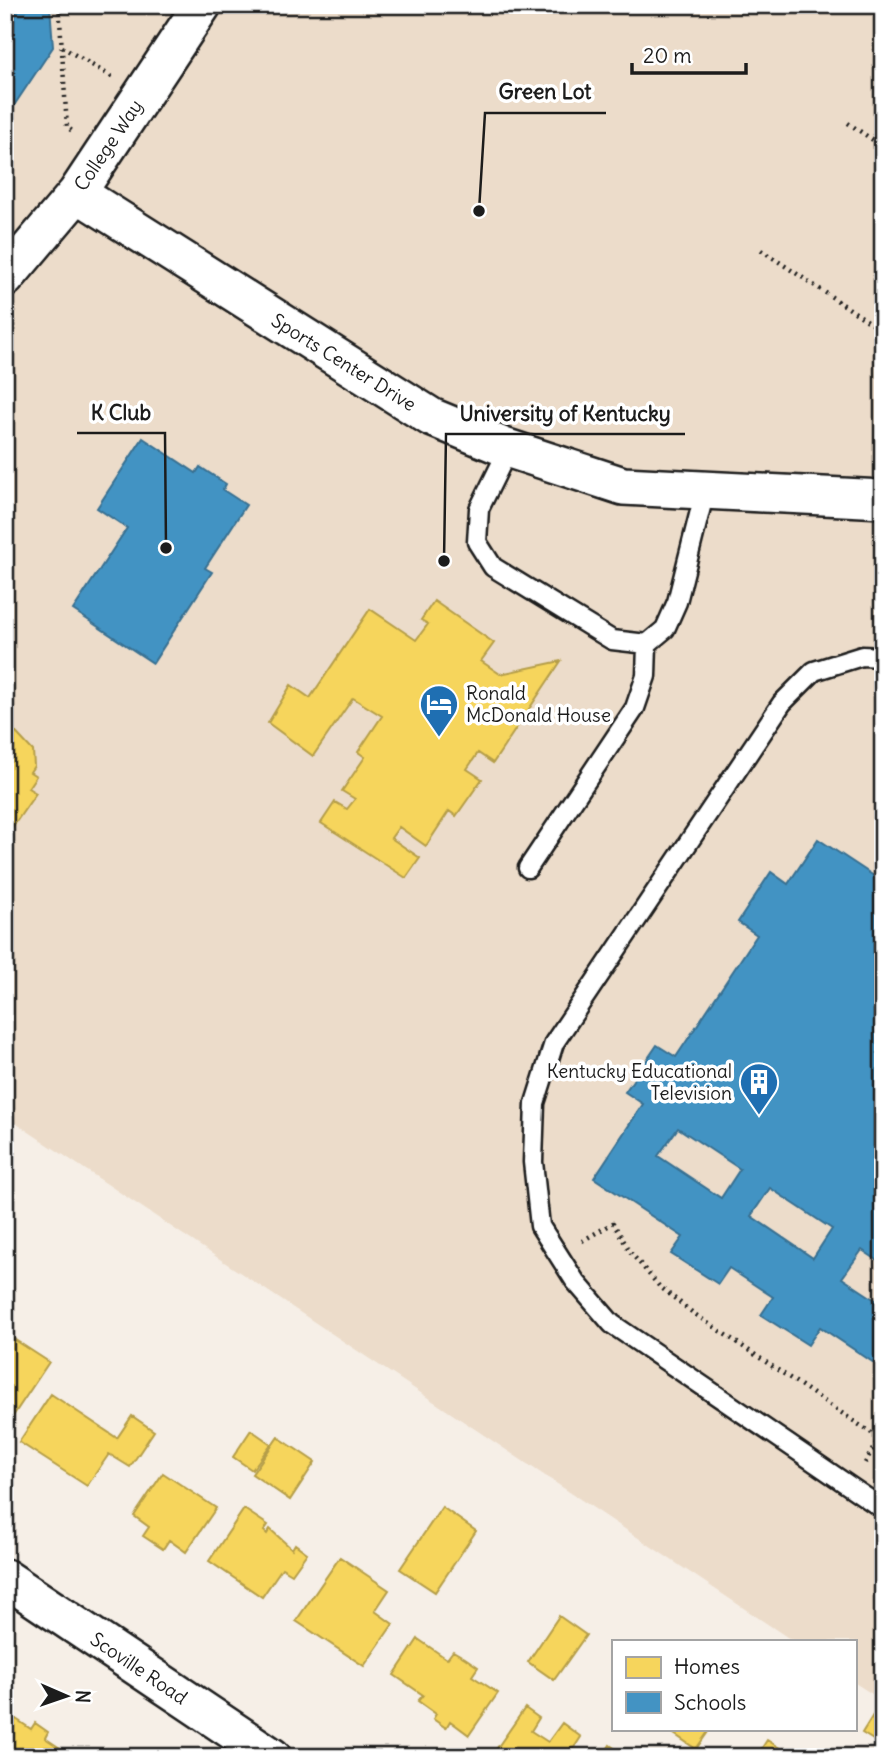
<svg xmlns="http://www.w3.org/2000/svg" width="888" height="1762" font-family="Delius,sans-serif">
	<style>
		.built { fill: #ecdcca }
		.homes { fill: #f6d55c; stroke: #b59e49; stroke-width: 2 }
		.schools { fill: #4393c3; stroke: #376f91; stroke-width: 2; fill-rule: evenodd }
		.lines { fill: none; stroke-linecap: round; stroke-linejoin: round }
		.service-casing { stroke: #1c1c1c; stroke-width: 23 }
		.minor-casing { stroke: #1c1c1c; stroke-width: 42 }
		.path { stroke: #1c1c1c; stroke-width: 4.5; stroke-dasharray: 2 5; stroke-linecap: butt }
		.service { stroke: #fff; stroke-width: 18 }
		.minor { stroke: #fff; stroke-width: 37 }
		.labels { text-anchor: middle; stroke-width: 7; stroke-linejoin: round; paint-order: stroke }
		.street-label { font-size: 19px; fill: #1c1c1c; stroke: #fff }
		.poi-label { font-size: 19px; fill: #1c1c1c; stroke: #fff; text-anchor: start }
		.leader { fill: none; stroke: #1c1c1c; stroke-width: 2.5 }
		.callout-dot { fill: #1c1c1c; stroke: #fff; stroke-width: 2.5 }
		.callout-label { font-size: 21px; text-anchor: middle; font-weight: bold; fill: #1c1c1c; stroke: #fff; stroke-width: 7; stroke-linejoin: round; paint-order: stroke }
	</style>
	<rect width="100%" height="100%" fill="#f6efe7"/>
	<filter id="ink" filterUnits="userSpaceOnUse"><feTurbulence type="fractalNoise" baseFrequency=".0143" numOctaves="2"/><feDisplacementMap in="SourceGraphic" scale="14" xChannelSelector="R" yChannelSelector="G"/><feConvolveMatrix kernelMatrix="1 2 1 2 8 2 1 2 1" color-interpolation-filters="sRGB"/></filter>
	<g filter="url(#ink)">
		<!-- built -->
		<path class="built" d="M5 5H883V1701L855 1683V1641H793L5 1116Z"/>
		<!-- homes -->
		<path class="homes" d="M434 601 494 643 481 661 500 674 561 661 493 763 478 753 467 769 482 779 456 816 449 811 426 846 399 827 391 838 420 858 406 878 321 823 335 802 347 809 355 799 342 791 365 757 358 752 382 716 353 698 313 756 268 723 291 685 310 698 370 609 416 640 428 624 421 620Z
			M7 723 33 751 34 766 30 772 36 776 28 788 36 793 5 838Z
			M6 1334 49 1362 5 1428V1335Z
			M51 1394 117 1438 132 1416 154 1431 130 1467 109 1454 87 1486 19 1442Z
			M251 1430 271 1444 252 1470 233 1457Z
			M278 1437 315 1462 290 1500 252 1474Z
			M163 1473 216 1508 186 1552 169 1540 163 1549 143 1536 149 1527 134 1516Z
			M442 1507 476 1531 435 1592 400 1569Z
			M244 1509 268 1525 264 1531 267 1534 270 1529 292 1549 295 1544 307 1553 292 1574 282 1568 262 1597 209 1561Z
			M340 1557 389 1590 375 1611 393 1624 364 1666 296 1621Z
			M559 1616 586 1635 554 1680 528 1662Z
			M418 1639 447 1659 453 1651 465 1658 478 1667 472 1676 498 1693 469 1735 450 1721 446 1728 433 1719 436 1714 418 1701 423 1695 394 1675Z
			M883 1699V1746L862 1733Z
			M525 1708 539 1718 531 1731 548 1742 562 1723 581 1737 568 1757H503L495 1751Z
			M10 1715 31 1729 35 1723 48 1732 45 1738 63 1750 59 1757H5V1723Z
			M673 1729H710L696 1749 671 1732Z
			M767 1740 794 1757H756Z
			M610 1745 627 1757H602Z"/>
		<!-- schools -->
		<path class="schools" d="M5 5H50L53 47 5 119Z
			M143 438 196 473 200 467 226 484 223 490 246 505 205 568 212 572 153 663 73 610 127 528 97 508Z
			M818 839 883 882V1264L862 1250 842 1278 883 1305V1369L820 1327 808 1345 761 1315 773 1297 729 1268 718 1284 671 1254 683 1237 594 1178 643 1104 625 1092 657 1045 676 1057 757 935 738 922 771 872 788 884ZM678 1128 740 1169 721 1198 658 1156ZM770 1188 832 1229 813 1258 751 1216Z"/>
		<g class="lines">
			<!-- service casing -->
			<g class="service-casing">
				<path id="service" d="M509 448 479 509 477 542 493 567 612 640 647 644 665 629 677 602 705 491
					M883 657 862 656 814 671 782 703 554 1043 535 1103 533 1162 540 1226 575 1281 612 1324 883 1509
					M528 868 635 708 646 676 647 644"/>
			</g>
			<!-- minor casing -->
			<g class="minor-casing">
				<path id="minor" d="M77 193 431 417 504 447 623 486 883 499
					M5 278 77 193 202 5
					M5 1578 272 1757"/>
			</g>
			<!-- path -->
			<path class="path" d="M59 5 67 127 72 131
				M62 47 112 77
				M848 123 883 147
				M761 250 883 331
				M582 1241 613 1223 631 1253 659 1286 693 1313 879 1438 883 1432
				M865 1463 879 1438 883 1440"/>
			<!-- service -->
			<use href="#service" class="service"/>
			<!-- minor -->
			<use href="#minor" class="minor"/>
		</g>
	</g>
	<!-- icons -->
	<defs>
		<g id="hotel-pin" transform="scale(2.0125)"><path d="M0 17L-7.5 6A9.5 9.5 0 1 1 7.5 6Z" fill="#1f6fb2" stroke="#fff"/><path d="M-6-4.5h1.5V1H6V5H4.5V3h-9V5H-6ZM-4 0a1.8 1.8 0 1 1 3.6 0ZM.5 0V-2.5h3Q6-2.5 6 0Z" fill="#fff"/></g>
		<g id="building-pin" transform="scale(2.0125)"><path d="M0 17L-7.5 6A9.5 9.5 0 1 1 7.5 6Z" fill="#1f6fb2" stroke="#fff"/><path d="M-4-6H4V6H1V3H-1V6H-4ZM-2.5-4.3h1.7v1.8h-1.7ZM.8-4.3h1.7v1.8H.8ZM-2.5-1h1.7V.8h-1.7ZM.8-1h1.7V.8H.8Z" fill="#fff"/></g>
	</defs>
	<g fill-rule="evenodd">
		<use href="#hotel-pin" x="439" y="704"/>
		<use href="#building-pin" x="759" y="1082"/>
	</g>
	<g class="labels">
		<!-- street labels -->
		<g class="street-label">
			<text transform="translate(108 145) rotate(-56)" y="7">College Way</text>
			<text transform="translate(344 362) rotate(32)" y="7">Sports Center Drive</text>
			<text transform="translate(139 1668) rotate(34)" y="7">Scoville Road</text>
		</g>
		<!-- poi labels -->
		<g class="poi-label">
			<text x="466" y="700">Ronald<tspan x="466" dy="22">McDonald House</tspan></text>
			<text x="732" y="1078" text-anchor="end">Kentucky Educational<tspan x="732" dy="22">Television</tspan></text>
		</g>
	</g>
	<!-- callouts -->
	<path class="leader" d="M479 211L485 113H606M166 548L165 433H77M444 561L446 434H685"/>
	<g class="callout-dot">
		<circle cx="479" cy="211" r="7"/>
		<circle cx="166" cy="548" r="7"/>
		<circle cx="444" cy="561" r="7"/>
	</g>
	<g class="callout-label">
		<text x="545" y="99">Green Lot</text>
		<text x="121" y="420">K Club</text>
		<text x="565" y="421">University of Kentucky</text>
	</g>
	<!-- margin -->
	<rect width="888" height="1762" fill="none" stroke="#fff" stroke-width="28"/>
	<rect x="14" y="14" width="860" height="1734" fill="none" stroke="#1c1c1c" stroke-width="2.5" filter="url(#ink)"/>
	<!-- legend -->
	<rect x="612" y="1640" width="245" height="91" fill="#ffffff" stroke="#a4a4a4" stroke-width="2"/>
	<rect x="626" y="1657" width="35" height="21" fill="#f6d55c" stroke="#a4a4a4" stroke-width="2"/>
	<text x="674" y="1674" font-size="21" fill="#1c1c1c">Homes</text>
	<rect x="626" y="1692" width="35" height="21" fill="#4393c3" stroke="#a4a4a4" stroke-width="2"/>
	<text x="674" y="1710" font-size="21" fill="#1c1c1c">Schools</text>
	<!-- north arrow -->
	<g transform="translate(66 1696) rotate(92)" stroke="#ffffff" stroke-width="5" paint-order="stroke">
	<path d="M0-5L12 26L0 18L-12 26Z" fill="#1c1c1c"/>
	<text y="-10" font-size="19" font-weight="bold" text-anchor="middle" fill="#1c1c1c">N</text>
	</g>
	<!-- scale -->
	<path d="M632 63v10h114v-10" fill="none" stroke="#1c1c1c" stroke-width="3.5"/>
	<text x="643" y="63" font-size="21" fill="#1c1c1c" stroke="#ffffff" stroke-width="5" paint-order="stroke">20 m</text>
</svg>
